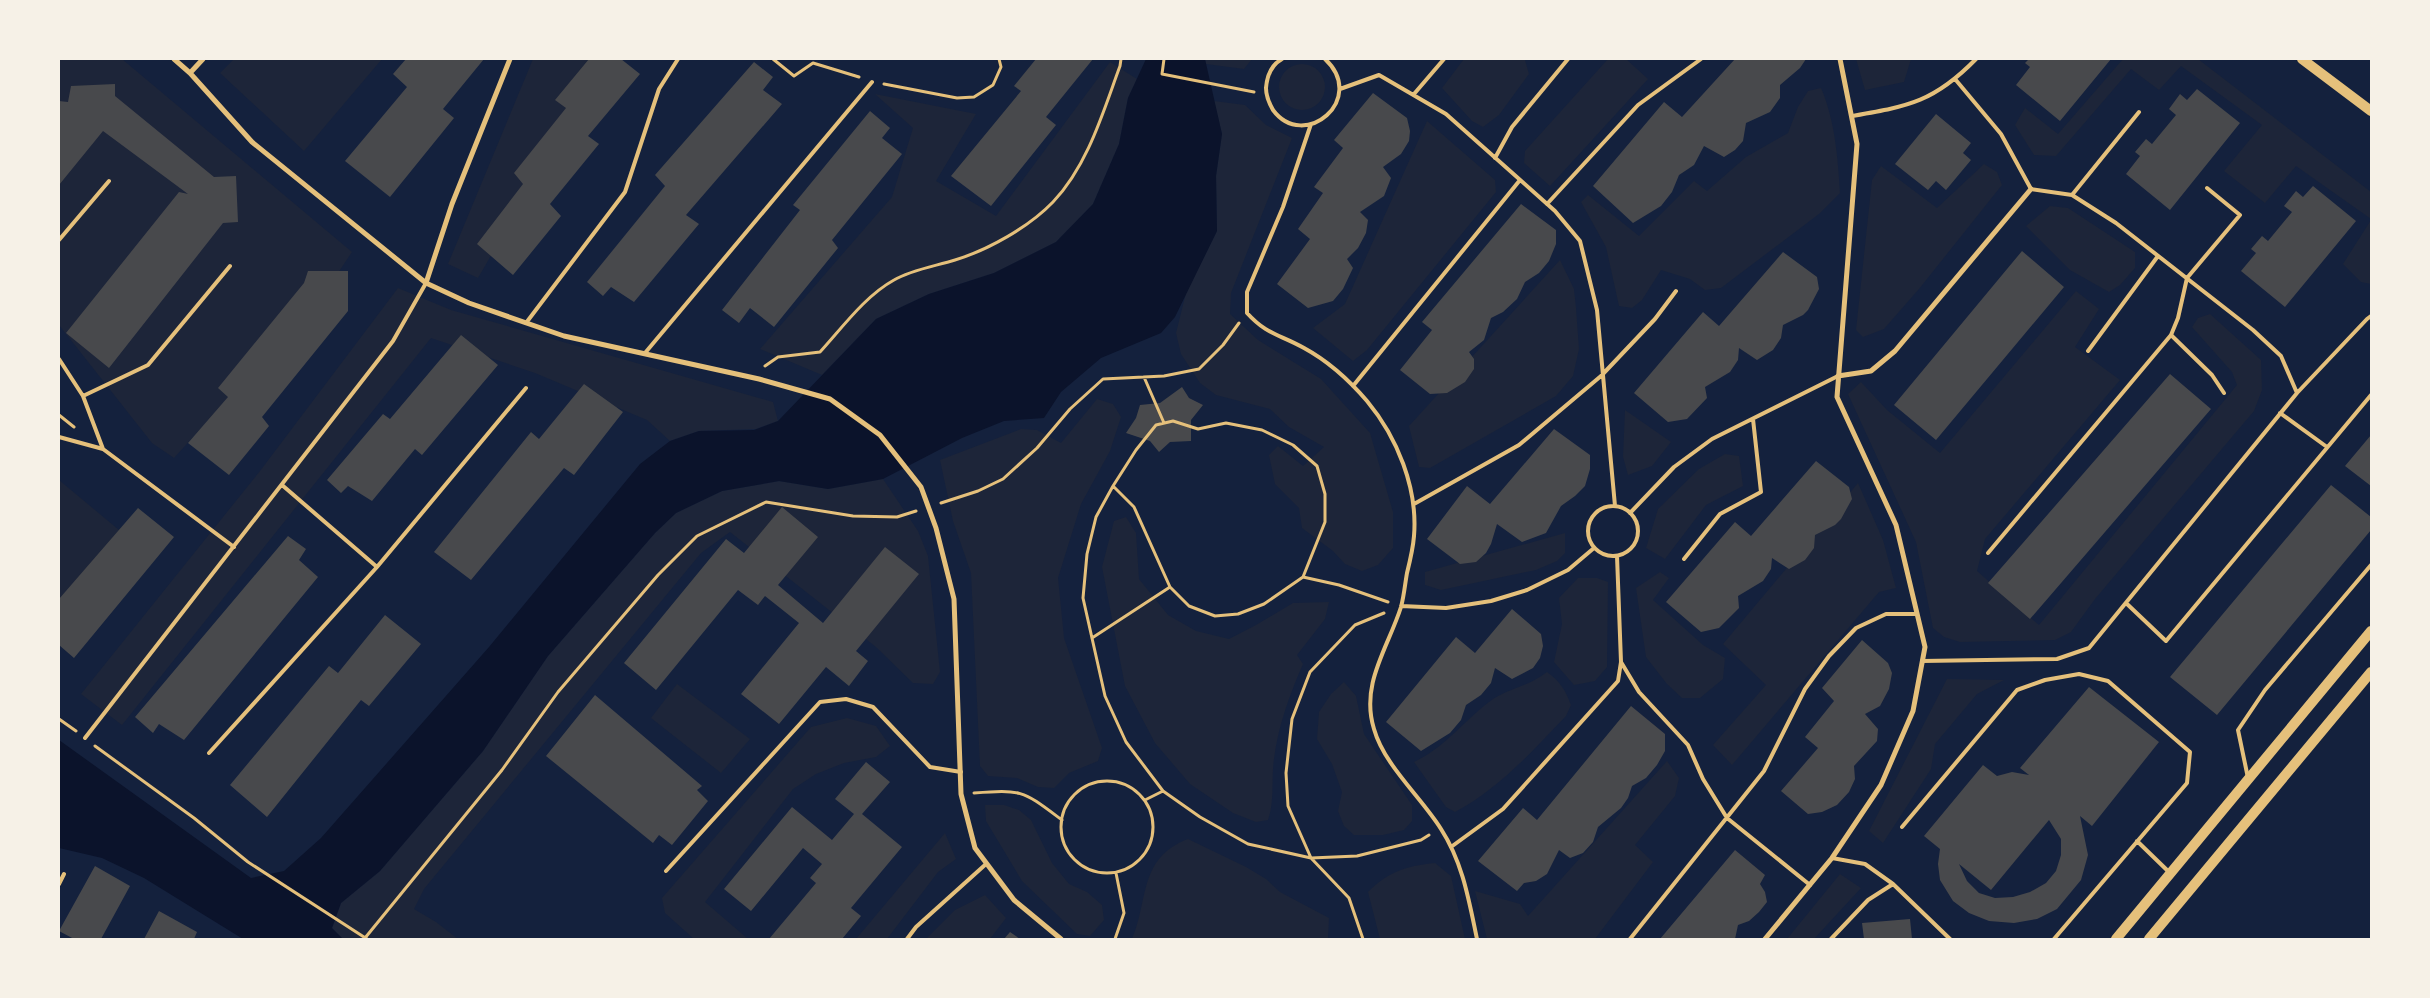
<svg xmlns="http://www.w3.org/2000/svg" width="2430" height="998" font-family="Helvetica,sans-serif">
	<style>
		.green { fill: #1d2539 }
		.water { fill: #0b132b }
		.building { fill: #48494c; fill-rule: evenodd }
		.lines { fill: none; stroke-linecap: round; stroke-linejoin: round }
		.path { stroke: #e5c07b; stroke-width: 3 }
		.service { stroke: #e5c07b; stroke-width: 4 }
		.minor { stroke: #e5c07b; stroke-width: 5 }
		.secondary { stroke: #e5c07b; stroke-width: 10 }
	</style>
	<rect width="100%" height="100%" fill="#14213d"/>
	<!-- green -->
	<path class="green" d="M59 59H122L352 252 324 294 174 458 152 443 59 325Z
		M234 59H382L304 151 220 73Z
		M533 59H605L478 278 448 264Z
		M1205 59H1252L1244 69 1206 64Z
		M1464 59 1525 60 1529 74 1499 115 1483 127 1472 121 1442 88Z
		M1608 59H1626L1648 79 1550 186 1524 163 1525 151Z
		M1856 59H1911L1904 82 1865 90Z
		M2123 59H2198L2371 192V219L2296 166 2265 203 2224 171 2262 125 2181 66 2159 90 2131 69 2056 156 2034 155 2015 125 2025 108 2058 134Z
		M1110 62 1137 79 1128 98 1119 144 1093 204 1056 242 994 273 929 294 876 319 822 375 760 349 892 197 913 128 875 94 976 114 936 181 996 216Z
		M1279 87a23 23 0 1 1 46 0a23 23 0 1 1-46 0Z
		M1821 88C1835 120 1838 159 1840 193L1819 214 1721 288 1705 290 1690 279 1661 270 1642 300 1632 308 1619 306 1606 247 1581 202 1588 195 1639 236 1694 181 1707 191 1746 157 1788 133 1798 107 1808 91Z
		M1214 101 1245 105 1266 125 1292 138 1231 293 1230 314 1258 340 1321 379 1370 433 1393 512V548L1378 565 1362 571 1345 564 1333 551 1302 528 1299 508 1275 484 1269 455 1278 446 1303 466 1324 447 1289 427 1270 409 1216 395 1200 383 1181 354 1176 333 1186 293 1217 231 1216 176 1222 134Z
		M1427 121 1495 180 1496 192 1367 350 1353 361 1313 328 1345 304Z
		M1984 164 1997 172 2002 185 1919 289 1884 329 1863 337 1856 330 1872 180 1881 166 1937 208Z
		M2050 206 2068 208 2135 252V268L2120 285 2109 292 2070 270 2026 226Z
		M2371 220V284L2361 282 2343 264Z
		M1560 260 1574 289 1576 308 1579 349 1573 376 1556 396 1430 468 1419 467 1409 426Z
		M398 288 451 310 773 402 778 421 756 429 699 431 670 441 647 420 535 373 431 338 122 725 81 694 260 471Z
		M2076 291 2099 309 2075 347 2120 380 1985 539 1977 571 2039 625 2237 385 2232 372 2192 327 2198 318 2210 314 2261 360 2262 390 2254 411 2095 599 2071 632 2055 640 1960 642 1944 637 1933 628 1916 542 1848 394 1861 382 1887 410 1940 453Z
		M1097 399 1113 404 1121 417 1110 451 1081 504 1058 578 1064 638 1102 748 1098 761 1069 773 1054 788 1038 787 1017 778 988 776 980 766 971 573 953 521 940 460 1021 429 1037 430 1061 443Z
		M1625 410 1671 442 1652 466 1628 475 1623 457Z
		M1725 454 1739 456 1743 486 1706 505 1665 559 1646 548 1658 509 1699 469Z
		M883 479 918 531 928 556 940 672 933 684 913 683 876 647 730 532 701 553 424 889 414 909 436 922 458 939H343L332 928 341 903 380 871 483 751 548 656 655 533 676 513 722 491 779 481 828 489Z
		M59 480 137 545 59 639Z
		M1858 483 1883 540 1896 588 1879 592 1732 765 1713 745 1766 685 1723 644Z
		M1126 517 1136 533 1139 579 1168 615 1196 631 1229 639 1256 625 1293 603 1329 602 1325 619 1297 655 1303 664C1290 694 1278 726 1274 759 1271 780 1275 800 1268 820L1256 822 1233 813 1190 784 1155 743 1125 686 1102 567 1114 521Z
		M1565 533V553L1557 561 1536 570 1441 590 1425 585V572Z
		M1660 572 1669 578 1653 600 1703 645 1725 658 1723 679 1700 698H1682L1667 684 1646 657 1636 588Z
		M1578 578H1597L1608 582 1607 667 1595 681 1574 685 1554 662 1562 624 1559 598Z
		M1547 672C1560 681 1566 691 1571 705L1566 716C1531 752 1500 788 1455 812L1446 807 1414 762C1444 748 1463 722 1489 702 1508 688 1528 687 1547 672Z
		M1947 679 2004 680 1977 694 1935 744 1931 769 1883 843 1869 831Z
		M1344 682 1356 696 1364 734 1412 805V821L1404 830 1383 835H1354L1344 826 1338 811 1342 792 1332 764 1317 739 1319 712 1331 694Z
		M677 684 750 739 721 773 651 718Z
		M847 718 876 726 890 746 876 757 844 763 816 774 793 789 705 902 748 939H694L665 913 662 898 811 727Z
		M1667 761 1679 778 1675 796 1635 845 1653 862 1595 939H1487L1475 891 1520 904 1528 916Z
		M985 805H1004L1019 810 1031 820 1052 863 1069 884 1087 892 1102 905 1104 920 1090 936 1077 934 1022 881 986 821Z
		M945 833 956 859 938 872 887 939H856Z
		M1188 839 1246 867 1266 879 1280 892 1329 918 1328 939H1132C1149 900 1138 858 1188 839Z
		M1435 863 1451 876 1465 939H1380L1368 892C1389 871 1407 866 1435 863Z
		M1840 874 1861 888 1814 939H1787Z
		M985 895 1006 918 990 939H926L955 910Z"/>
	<!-- water -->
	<path class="water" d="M1146 59H1205L1222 134 1216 176 1217 231 1175 317 1161 333 1101 358 1061 392 1044 418 1004 421 962 438 883 479 828 489 779 481 722 491 676 513 655 533 548 656 483 751 380 871 341 903 332 928 343 939H243L144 878 102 858 59 848V740L251 878 284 871 321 838 489 647 640 464 670 441 699 431 754 430 778 421 876 319 929 294 994 273 1056 242 1093 204 1119 144 1128 98Z"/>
	<!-- building -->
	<path class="building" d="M406 59H484L443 109 454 118 390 197 345 161 407 87 393 74Z
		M589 59H621L640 74 588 136 599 144 550 204 561 216 513 275 477 244 523 184 514 173 566 108 555 100Z
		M1036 59H1093L1046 117 1056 125 991 206 951 176 1021 91 1014 86Z
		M1735 59H1806L1800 68 1780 85V98L1770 112 1746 123 1743 141 1735 150 1724 157 1704 146 1694 165 1679 175 1672 192 1661 206 1633 223 1593 186 1664 102 1682 117Z
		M2029 59H2111L2060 121 2016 85 2030 67 2025 63Z
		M754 62 773 77 763 90 782 104 686 215 699 224 634 302 611 287 603 296 587 282 665 186 655 175Z
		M115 84V96L214 177 236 176 238 222 223 223 109 368 66 333 179 192 188 194 103 131 59 185V101L68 102 71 86Z
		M2197 89 2240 123 2170 210 2126 174 2140 156 2135 152 2146 139 2152 144 2176 115 2169 109 2180 94 2187 100Z
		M1373 93 1407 118 1410 131 1409 141 1401 154 1383 167 1391 178 1384 196 1360 212 1368 220 1366 233 1358 248 1347 259 1353 268 1343 289 1333 301 1308 308 1277 284 1310 239 1298 229 1323 193 1314 187 1343 148 1334 140Z
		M870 111 890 128 882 138 902 154 832 240 838 248 774 327 750 308 739 323 722 310 800 210 793 205Z
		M1936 114 1971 143 1963 153 1971 160 1946 190 1936 181 1928 190 1895 164Z
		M2313 186 2356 221 2285 307 2241 271 2256 253 2251 249 2262 236 2268 241 2292 212 2284 206 2296 191 2303 197Z
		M1521 204 1556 230V244L1549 261 1539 273 1525 282 1517 299 1503 312 1491 318 1484 340 1469 352 1474 359V369L1465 382 1447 393 1430 394 1400 370 1432 330 1422 322Z
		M2022 251 2064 287 1936 440 1894 405Z
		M1783 252 1817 277 1819 289 1808 310 1803 315 1783 325 1781 338 1773 350 1757 360 1739 348 1738 360 1730 372 1705 387 1707 398 1687 419 1668 422 1634 393 1703 312 1719 326Z
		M308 271H348V311L262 417 269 426 229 475 188 443 228 397 218 388 304 283Z
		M461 335 498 365 422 455 415 449 372 501 348 486 341 493 327 480 383 414 390 419Z
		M2170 374 2211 409 2030 619 1988 583Z
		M584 384 623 412 574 475 564 468 471 580 434 552 531 432 539 439Z
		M1182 387 1189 398 1203 405 1191 420V441L1170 442 1159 452 1150 441 1126 433 1136 418 1140 405 1160 403Z
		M1554 429 1590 455V469L1585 486 1575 496 1561 506 1546 533 1522 542 1497 524 1491 544 1486 553 1476 562 1460 564 1427 539 1467 486 1490 504Z
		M2371 435V486L2345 466Z
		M1816 461 1849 487 1852 499 1841 519 1835 525 1815 535 1814 548 1805 560 1789 569 1772 558 1771 569 1763 581 1738 596 1739 608 1719 628 1701 632 1666 602 1735 522 1751 536Z
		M2331 485 2371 517V530L2217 715 2170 677Z
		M782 507 818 537 778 585 823 623 885 547 919 574 856 651 868 661 849 686 826 667 779 724 741 694 799 623 765 596 758 605 738 590 656 690 624 663 726 539 744 553Z
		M138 508 174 537 74 658 59 645V599Z
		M288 536 306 549 299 560 318 577 184 740 159 724 153 733 135 717Z
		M1512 609 1541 634 1543 646 1540 658 1533 668 1512 679 1495 668 1491 683 1481 695 1466 705 1461 720 1450 733 1421 751 1386 722 1456 637 1475 653Z
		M385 615 421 644 369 706 361 700 267 817 230 785 329 666 338 673Z
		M1862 640 1888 663 1892 673 1889 689 1880 706 1865 714 1878 729 1877 741 1854 766 1855 779 1849 792 1837 805 1822 812 1808 814 1781 791 1818 748 1805 737 1834 701 1822 688Z
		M2089 687 2159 742 2092 826 2080 816 2088 855 2081 880 2057 909 2037 919 2014 923 1989 921 1969 913 1953 901 1940 880 1938 864 1940 849 1924 836 1983 765 1997 776 2012 772 2029 775 2020 768ZM2049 820 2061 839V855L2056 871 2046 883 2030 892 2013 897 1995 898 1979 893 1967 881 1959 864 1991 890Z
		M595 695 702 786 697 790 708 801 672 845 659 835 653 843 546 756Z
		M1631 706 1665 734V751L1657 765 1646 778 1632 786 1628 798 1621 808 1598 827 1593 842 1583 853 1570 858 1559 850 1547 874 1536 881 1524 883 1517 891 1478 861 1523 808 1537 820Z
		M866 762 890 782 862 814 902 847 851 908 861 916 842 939H769L816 883 810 878 822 864 803 848 751 911 724 889 792 807 832 840 854 814 835 799Z
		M1735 850 1765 875 1760 884 1765 892 1767 902 1759 912 1749 921 1738 925 1735 939H1660Z
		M95 866 130 886 101 939H74L59 931Z
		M159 911 197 932 194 939H144Z
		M1910 919 1912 939H1864L1862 923Z
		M1010 932 1020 939H1004Z"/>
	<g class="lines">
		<!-- path -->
		<path class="path" d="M773 59 794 76 813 63 859 77
			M1164 59 1162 74 1254 92
			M884 84 957 98 974 97 993 85 1001 67 999 59
			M765 366 778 357 820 352C842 328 865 296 894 280 911 270 936 266 955 260 988 250 1029 227 1053 202 1088 165 1103 112 1120 66L1121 59
			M1144 377 1164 423
			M59 415 74 427
			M1113 486 1134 507 1170 587 1189 606 1215 616 1238 614 1264 604 1303 577 1325 522V494L1317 466 1293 445 1262 430 1226 423 1198 429 1173 421 1156 425 1136 450 1113 486 1096 517 1087 554 1083 598 1105 696 1126 742 1163 791 1200 817 1248 844 1311 858 1357 856 1421 840 1429 835
			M941 503 978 491 1003 479 1037 448 1070 409 1103 379 1164 376 1199 369 1223 345 1239 323
			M1303 577 1339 585 1388 602
			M1092 638 1170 587
			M59 719 76 731
			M95 746 194 818 248 862 367 939
			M1061 827a46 46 0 1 1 92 0a46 46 0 1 1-92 0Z
			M974 793C1023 789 1023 791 1062 820
			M1145 800 1163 791
			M365 938 502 770 558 692 658 575 697 536 766 502 853 516 897 517 916 511
			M1115 939 1124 913 1116 873
			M1363 939 1349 898 1311 858 1288 806 1286 773 1292 719 1310 672 1355 625 1384 613"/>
		<!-- service -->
		<path class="service" d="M1282 59C1271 65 1267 76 1266 88 1266 96 1269 103 1273 110 1304 152 1368 99 1325 59
			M1340 89 1379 75 1446 114 1555 211 1580 241 1597 310 1615 506
			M1414 94 1444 59
			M1852 116C1909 106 1934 102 1976 59
			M1311 124 1283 207 1247 292V313C1267 335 1279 334 1304 348 1328 361 1349 380 1367 401 1397 437 1418 488 1414 536 1413 549 1410 561 1407 573 1405 584 1404 596 1401 607 1388 648 1360 684 1374 729 1384 765 1421 797 1441 829 1463 863 1469 901 1477 939
			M1495 158 1512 127 1568 59
			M2072 195 2139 112
			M1547 204 1638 105 1701 59
			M59 240 109 181
			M526 323 625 192 659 89 678 59
			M2171 335 2212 375 2224 393
			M2088 351 2158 256
			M645 353 872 82
			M59 359 83 396 103 449
			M1353 386 1520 180
			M2297 393 2367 319 2371 316
			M83 396 148 365 230 266
			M2280 413 2327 447
			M59 437 103 449 234 547
			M282 485 377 567
			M1414 504 1519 445 1601 376 1655 319 1676 291
			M1588 531a25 25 0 1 1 50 0a25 25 0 1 1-50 0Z
			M1630 513 1674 467 1712 439 1838 376
			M1988 553 2171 335 2178 318 2187 278 2240 215 2207 188
			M1684 559 1720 514 1761 492 1753 419
			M2126 603 2166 641 2371 395
			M1401 606 1446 608 1491 601 1527 590 1568 570 1594 548
			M1922 661 2057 659 2089 648 2297 393 2281 356 2253 330 2116 223 2072 195 2031 189 2001 134 1955 79
			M1621 662 1639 692 1688 745 1703 779 1727 818 1810 885
			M85 738 393 341 426 283
			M209 753 377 567 526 388
			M2248 778 2238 730 2265 690 2371 565
			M1902 827 2017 690 2045 680 2079 674 2108 681 2190 752 2187 783 2054 939
			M2137 841 2170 873
			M1451 847 1503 809 1618 681 1621 662 1617 556
			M1832 858 1865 864 1893 884 1950 939
			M666 871 820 702 846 699 873 707 930 767 961 772
			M59 884 64 874
			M907 939 916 927 986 864
			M1630 939 1764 771 1805 689 1829 656 1856 628 1886 614H1917
			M1831 939 1868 900 1893 884"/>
		<!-- minor -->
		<path class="minor" d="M174 59 190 73 252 142 426 283 469 303 564 336 759 379 830 399 880 435 921 487 936 528 954 599 961 794 975 848 1014 900 1061 939
			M190 73 203 59
			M426 283 452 204 510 59
			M1838 376 1871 371 1895 351 2031 189
			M1765 939 1832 858 1881 785 1913 711 1925 647 1896 525 1837 397 1857 144 1840 59"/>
		<!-- secondary -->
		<path class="secondary" d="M2302 59 2371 111
			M2116 939 2371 631
			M2149 939 2371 672"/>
	</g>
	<!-- border -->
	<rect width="2430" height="998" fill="none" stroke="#f6f1e7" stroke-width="120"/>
</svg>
